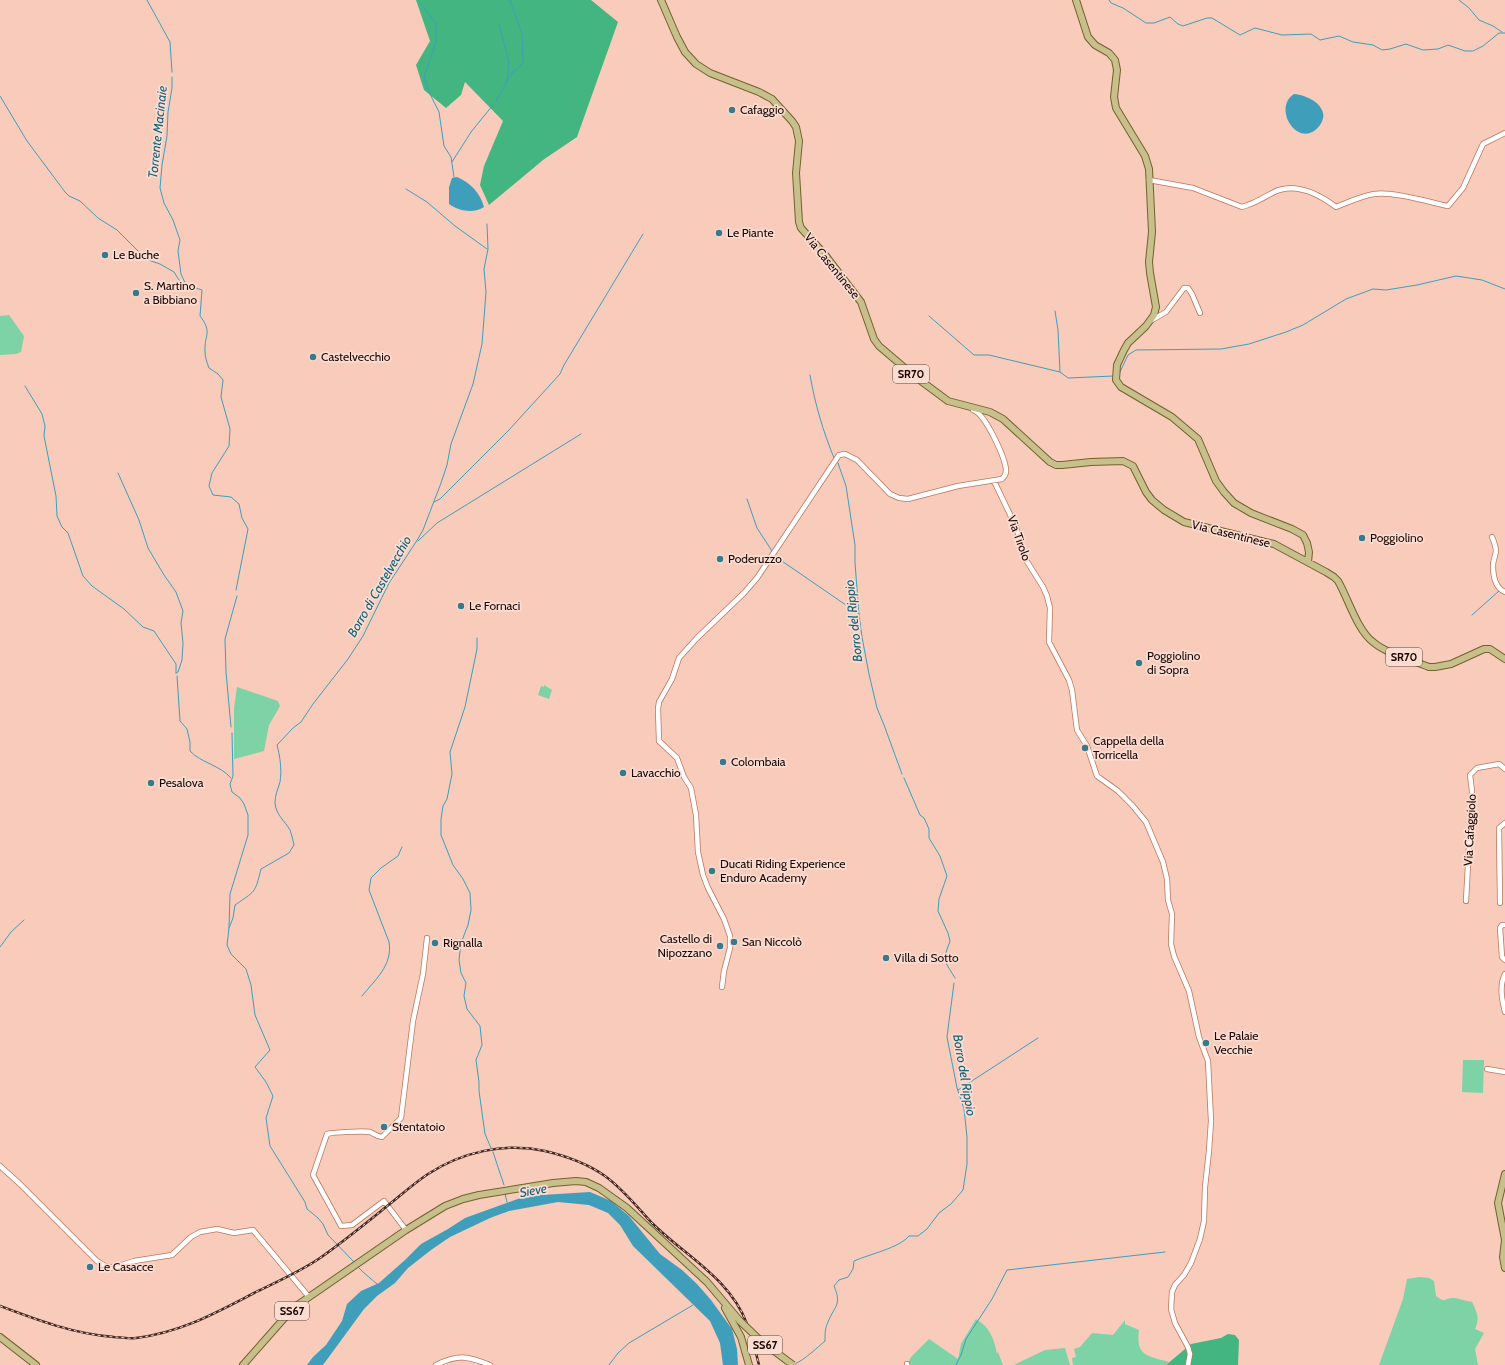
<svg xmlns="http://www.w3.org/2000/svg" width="1505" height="1365" font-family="Cabin,sans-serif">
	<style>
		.green { fill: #7dd2a6 }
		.forest { fill: #42b581 }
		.water { fill: #3f9fba }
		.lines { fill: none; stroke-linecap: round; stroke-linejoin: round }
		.stream { stroke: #3f9fba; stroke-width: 1 }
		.minor-casing { stroke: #b9765d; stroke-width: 6 }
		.major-casing { stroke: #72622a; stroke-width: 8 }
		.minor { stroke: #fff; stroke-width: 4.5 }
		.major { stroke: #c7bf8c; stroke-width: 6 }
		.rail-casing { stroke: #442923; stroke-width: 2.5 }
		.rail { stroke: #fadcd1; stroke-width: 1; stroke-dasharray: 3; stroke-linecap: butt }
		.major-bridge-casing { stroke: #72622a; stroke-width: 8; stroke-linecap: butt }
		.major-bridge { stroke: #c7bf8c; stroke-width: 6 }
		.poi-dot { fill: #39798d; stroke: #fadcd1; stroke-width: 1.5 }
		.labels { text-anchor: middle; stroke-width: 3.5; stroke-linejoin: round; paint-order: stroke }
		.shield { fill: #fadcd1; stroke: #5e453f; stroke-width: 1 }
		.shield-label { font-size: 11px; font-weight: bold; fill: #1b0400 }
		.poi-label { font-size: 12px; fill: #1b0400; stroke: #fadcd1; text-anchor: start }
		.street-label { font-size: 12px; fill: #1b0400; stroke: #fadcd1 }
		.water-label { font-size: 13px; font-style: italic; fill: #146175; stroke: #fadcd1 }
	</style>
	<rect width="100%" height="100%" fill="#f8cbbb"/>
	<!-- green -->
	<path class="green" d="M9 315 24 336 21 352 16 354 0 355V316Z
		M544 685 552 690 549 699 538 695 541 686 544 687Z
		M237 687 278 701 280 706 269 725 264 751 234 759V708Z
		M1463 1060H1484L1483 1093 1462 1092Z
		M1420 1277 1429 1278 1434 1281 1436 1296C1445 1304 1445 1297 1455 1298 1460 1299 1466 1301 1472 1302 1477 1312 1480 1318 1475 1329L1484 1333 1475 1349 1478 1365H1379L1403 1299 1407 1279Z
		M976 1319C990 1327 994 1339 997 1354L998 1352 1003 1365H907L911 1357 929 1339 958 1359 961 1344Z
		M1125 1320V1324L1139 1330C1135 1357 1149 1356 1169 1362L1166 1365H1073L1072 1358 1076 1357 1074 1349 1080 1347 1092 1333 1113 1335Z
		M1065 1348 1070 1365H1014L1045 1350Z"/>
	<!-- forest -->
	<path class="forest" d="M416 0H591L618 22 577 137 543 160 489 205 480 185 484 166 503 121 465 82 461 95 446 108 424 90 416 65 430 41Z
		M1228 1334 1235 1335 1239 1340 1238 1365H1166L1191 1344 1221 1338Z"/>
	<!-- water -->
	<path class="water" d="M1294 94C1309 95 1332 108 1320 125 1300 152 1271 109 1294 94Z
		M457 177C471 183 480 193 484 207 474 214 458 211 449 204V187L452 178Z
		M590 1192 611 1201 629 1216 660 1254 682 1270 697 1284 711 1300 732 1329 737 1349 738 1365H723L720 1343 710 1321 633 1246 620 1225 608 1213 589 1205 558 1202 509 1211 490 1218 450 1237 431 1250 408 1268 395 1283 377 1296 364 1309 323 1365H307L313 1357 326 1345 342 1321 347 1304 361 1291 379 1283 405 1260 421 1244 448 1229 465 1218 526 1196Z"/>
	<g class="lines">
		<!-- stream -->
		<path class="stream" d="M147 0 170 42 172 72
			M1109 0 1111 3 1123 8 1146 23H1154L1170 17 1178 24 1183 26 1207 18H1212L1240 35 1255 28 1282 35 1311 34 1320 40 1339 36 1353 42 1373 45 1382 50 1390 49 1406 44 1423 50 1438 49 1448 45 1465 51H1473L1483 46 1499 33H1505
			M1459 0 1469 8 1479 20 1493 26 1502 32
			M422 6 436 23V42L424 77 429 92 439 112 444 146 451 157 454 177
			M499 25 509 62 507 81
			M172 77V88L168 112 167 136 162 165 160 188 164 203 173 220 180 240 178 251 181 274 186 285 202 290 200 316C213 333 204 334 205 352 205 357 207 363 209 368L218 374 223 380 221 397 230 429 229 446 212 473 209 486 213 495 231 497 239 504 242 518 248 529 236 590
			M0 96 27 141 65 192 69 196 80 201 98 218 117 230 141 254 151 261 160 264 174 272 179 280 186 285
			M496 101 512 73 523 63 522 34 510 0
			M452 162 471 132 493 105
			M406 189 427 202 455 226 487 249
			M1055 311 1058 330 1060 372
			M929 316 974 355H989L1060 372 1068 378 1114 376
			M1119 374 1128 355 1136 350 1221 349 1249 344 1286 332 1303 325 1346 299 1373 289 1386 290 1417 285 1456 276 1482 280 1505 289
			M810 375C815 404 823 431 834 458
			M25 386 42 414 45 426 44 436 56 496 57 516 62 527 68 533 83 576 92 586 124 609 143 627 154 631 176 664V673
			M838 463 846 486 855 545V563L859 615 862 637 869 674 877 708 884 725 902 774
			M118 473 139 520 148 548 164 575 176 592 183 611 181 623 183 643 182 660 178 672 176 673
			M747 499 757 528 772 551
			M434 502 440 499 508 431 560 374 564 365 643 234
			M418 541 437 523 581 434
			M776 557 859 614
			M1472 615 1499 591
			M477 638V649L465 707 450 752 452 774 447 799 443 806 441 819V835L453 865 463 879 470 893 471 910 468 925 461 943 459 960 461 973 466 983 464 996 467 1009 480 1026 482 1045 476 1060 479 1082V1091L485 1134 491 1148
			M177 676 180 721 187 729 190 742V751C201 763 220 765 231 778
			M231 727 226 672 225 639 237 596
			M232 733 233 776 230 784 232 792 240 798 244 804 248 815V835L230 894 229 928 227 945 231 954 246 969 251 985 255 1015 270 1050 255 1067 266 1082 273 1096 266 1118 270 1146 305 1202 307 1209 318 1218 323 1224 328 1235 354 1262
			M904 778 920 815 924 818 929 829V838L940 856 947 876 939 899 938 911 948 933 950 941 944 958 947 965 955 978
			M229 928 233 918 235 905C255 891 255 894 261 869L289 853 294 845C293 841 292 835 290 830 285 821 276 815 275 803 275 795 278 789 280 782 282 770 280 756 277 745L293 728 301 722 313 704 348 659 363 636 389 583 416 542 423 530 441 483 447 465 451 444 473 384 482 344 486 292 484 269 488 249 487 224
			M0 947 11 932 24 920
			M362 996C375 980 393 965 389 942L369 890 371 878 381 868 398 856 402 847
			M958 1090 1038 1038
			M493 1152 504 1185
			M505 1194 507 1202
			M357 1266 363 1272 377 1284
			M795 1364C804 1360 817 1348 825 1341 825 1334 825 1328 828 1322 835 1305 842 1305 834 1286L839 1280 848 1277 853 1269 854 1261C870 1254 899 1248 909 1236H918L927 1229 939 1213 951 1204 963 1190 967 1164V1137L964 1109 957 1088 947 1037 954 983
			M609 1365 618 1353 629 1343 693 1305
			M956 1365 961 1355 966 1339 992 1299 1007 1270 1165 1252"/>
		<!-- minor casing -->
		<g class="minor-casing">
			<path id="minor" d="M1149 180 1193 188 1242 207C1248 205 1254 203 1259 200 1266 197 1272 192 1279 190 1299 184 1320 195 1336 207 1349 202 1361 196 1374 194 1392 191 1429 202 1448 206L1463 188 1483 144 1505 133
				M1152 320 1166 312 1184 288H1188L1192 294 1200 313
				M994 481 1016 527 1026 560 1043 587 1047 596 1050 608 1049 642 1069 680 1072 690 1077 730 1087 746 1097 776 1118 791 1132 805 1146 822 1163 862 1167 879 1168 900 1172 914 1171 944 1174 956 1189 991 1199 1037 1208 1061 1211 1121 1209 1151 1205 1187 1204 1221 1200 1239 1191 1263 1184 1275 1175 1285 1172 1292 1171 1309 1175 1323 1188 1347 1190 1354 1188 1365
				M1492 537C1494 541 1495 545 1496 550 1496 555 1493 560 1493 565 1493 575 1495 588 1505 592
				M1466 901 1472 791 1470 775 1477 768 1499 764 1505 769
				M1500 903 1499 828 1505 823
				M1505 925H1502L1500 928 1502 957 1505 960
				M1505 974C1499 986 1502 1000 1505 1012
				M722 987 724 971 730 948V936L724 919 708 888 703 875 698 852 696 815 691 788 684 777 677 758 659 741 658 709 659 702 672 679 679 658 697 638 744 593 757 578 839 455 845 454 857 460 890 494 899 498 908 499 958 486 1002 479C1004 477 1006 475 1006 471 1006 459 985 413 973 410
				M1487 1069 1505 1072
				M0 1166 20 1184 97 1261 105 1266 113 1268 134 1261 172 1255 191 1237 200 1232 217 1229 234 1233 253 1230 309 1297
				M406 1230 384 1201 352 1225 341 1226 313 1175 327 1134C333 1132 364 1131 370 1132 375 1134 377 1137 382 1137L401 1118 413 1021 423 974 427 938
				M907 1364V1365
				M436 1365C458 1354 467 1356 490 1365"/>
		</g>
		<!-- major casing -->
		<g class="major-casing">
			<path id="major" d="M661 0 677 37 685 52 696 64 710 73 759 92 772 99 792 121 796 127 799 141 796 173 799 222 801 228 826 256 861 302 874 339 879 346 913 375 948 401 990 412 1003 419 1050 462 1056 465H1062L1091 462 1123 461 1133 466 1146 492 1152 500 1164 510 1184 522 1274 544 1326 572 1334 577 1338 581C1348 598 1357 630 1373 642 1387 654 1412 660 1429 667H1435L1451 664 1484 649H1490L1505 659
				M1076 0 1088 37 1095 45 1109 53 1115 60 1117 70 1114 97 1116 108 1145 156 1149 169 1152 232 1149 262 1150 273 1156 307 1154 315 1146 326 1128 343 1124 350 1117 365 1116 380 1121 387 1172 417 1198 439 1216 481 1224 492 1234 503 1251 513 1292 529 1303 535 1307 543 1309 552 1308 562
				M1505 1174 1498 1203 1505 1240 1503 1257 1505 1268
				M725 1308 741 1337 749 1365
				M0 1337 36 1365
				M243 1365 287 1315 296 1306 406 1230 445 1206 463 1199 479 1195 553 1183 576 1181 586 1182 599 1188 627 1208 707 1282 740 1321"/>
		</g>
		<!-- minor -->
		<use href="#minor" class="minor"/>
		<!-- major -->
		<use href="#major" class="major"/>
		<!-- rail casing -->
		<g class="rail-casing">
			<path id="rail" d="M0 1306C37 1320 74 1334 114 1337 121 1337 129 1339 136 1338 183 1332 217 1312 258 1291 279 1281 301 1271 320 1258 343 1242 365 1224 386 1207 400 1196 413 1184 428 1174 462 1152 505 1142 545 1151 566 1156 588 1164 605 1176 623 1189 637 1207 652 1223 685 1256 730 1278 747 1324
				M753 1341 759 1365"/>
		</g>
		<!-- rail -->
		<use href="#rail" class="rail"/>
		<!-- major-bridge casing -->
		<g class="major-bridge-casing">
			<path id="major-bridge" d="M740 1321 762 1342 793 1365"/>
		</g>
		<!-- major-bridge -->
		<use href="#major-bridge" class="major-bridge"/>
	</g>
	<!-- markers -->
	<g class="poi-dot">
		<circle cx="732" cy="110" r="4"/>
		<circle cx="719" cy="233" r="4"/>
		<circle cx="105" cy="255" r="4"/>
		<circle cx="136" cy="293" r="4"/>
		<circle cx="313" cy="357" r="4"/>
		<circle cx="1362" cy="538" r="4"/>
		<circle cx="720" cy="559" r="4"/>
		<circle cx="461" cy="606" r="4"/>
		<circle cx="1139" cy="663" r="4"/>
		<circle cx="1085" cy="748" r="4"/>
		<circle cx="723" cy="762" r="4"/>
		<circle cx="623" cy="773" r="4"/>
		<circle cx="151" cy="783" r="4"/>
		<circle cx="712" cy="871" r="4"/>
		<circle cx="734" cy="942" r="4"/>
		<circle cx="435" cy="943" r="4"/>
		<circle cx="720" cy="946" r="4"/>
		<circle cx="886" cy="958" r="4"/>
		<circle cx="1206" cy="1043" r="4"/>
		<circle cx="384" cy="1127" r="4"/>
		<circle cx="90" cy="1267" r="4"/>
	</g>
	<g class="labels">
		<!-- shield labels -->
		<g class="shield">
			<rect x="893" y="365" width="36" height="18" rx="3"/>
			<rect x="1386" y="648" width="36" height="18" rx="3"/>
			<rect x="275" y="1302" width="34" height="18" rx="3"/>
			<rect x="748" y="1336" width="34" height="18" rx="3"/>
		</g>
		<g class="shield-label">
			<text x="911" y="378">SR70</text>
			<text x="1404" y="661">SR70</text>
			<text x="292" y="1315">SS67</text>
			<text x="765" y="1349">SS67</text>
		</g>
		<!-- poi labels -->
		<g class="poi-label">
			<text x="740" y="114">Cafaggio</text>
			<text x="727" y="237">Le Piante</text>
			<text x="113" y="259">Le Buche</text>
			<text x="144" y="290">S. Martino<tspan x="144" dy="14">a Bibbiano</tspan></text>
			<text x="321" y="361">Castelvecchio</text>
			<text x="1370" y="542">Poggiolino</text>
			<text x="728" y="563">Poderuzzo</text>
			<text x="469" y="610">Le Fornaci</text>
			<text x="1147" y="660">Poggiolino<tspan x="1147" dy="14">di Sopra</tspan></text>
			<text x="1093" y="745">Cappella della<tspan x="1093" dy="14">Torricella</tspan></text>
			<text x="731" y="766">Colombaia</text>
			<text x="631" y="777">Lavacchio</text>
			<text x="159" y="787">Pesalova</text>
			<text x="720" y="868">Ducati Riding Experience<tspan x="720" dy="14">Enduro Academy</tspan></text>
			<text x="712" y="943" text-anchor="end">Castello di<tspan x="712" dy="14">Nipozzano</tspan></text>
			<text x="742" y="946">San Niccolò</text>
			<text x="443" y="947">Rignalla</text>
			<text x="894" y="962">Villa di Sotto</text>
			<text x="1214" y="1040">Le Palaie<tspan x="1214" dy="14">Vecchie</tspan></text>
			<text x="392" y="1131">Stentatoio</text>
			<text x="98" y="1271">Le Casacce</text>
		</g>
		<!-- street labels -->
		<g class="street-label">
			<text transform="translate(832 266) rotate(51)" y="4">Via Casentinese</text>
			<text transform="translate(1231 534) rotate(14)" y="4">Via Casentinese</text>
			<text transform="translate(1019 538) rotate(70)" y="4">Via Tirolo</text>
			<text transform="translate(1470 830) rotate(-87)" y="4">Via Cafaggiolo</text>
		</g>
		<!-- water labels -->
		<g class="water-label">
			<text transform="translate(157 132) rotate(-84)" y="5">Torrente Macinaie</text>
			<text transform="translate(379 586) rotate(-60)" y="5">Borro di Castelvecchio</text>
			<text transform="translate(853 621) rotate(-96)" y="5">Borro del Rippio</text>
			<text transform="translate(965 1075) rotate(80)" y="5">Borro del Rippio</text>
			<text transform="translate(533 1190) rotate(-10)" y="5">Sieve</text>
		</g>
	</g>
</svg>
